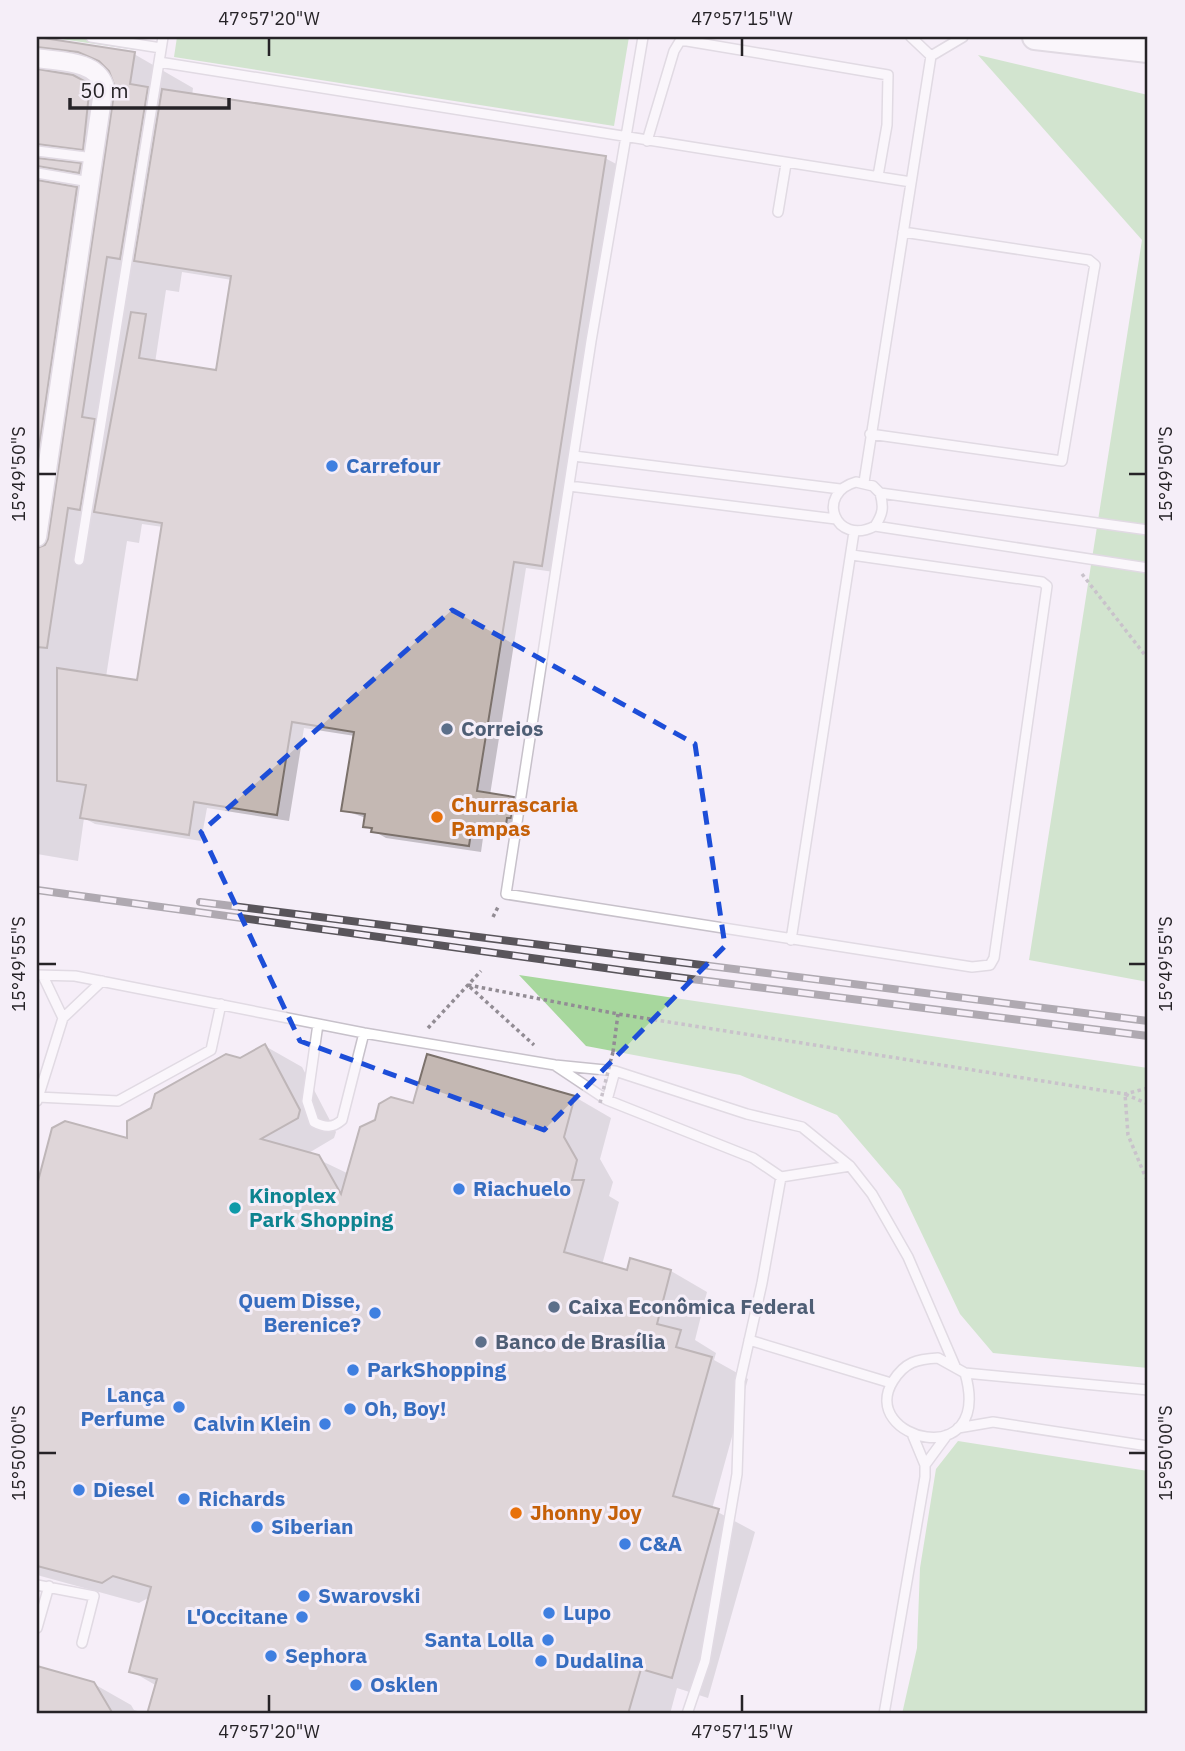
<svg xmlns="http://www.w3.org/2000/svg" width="1185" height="1751" font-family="'IBM Plex Sans',sans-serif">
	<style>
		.green { fill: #a7d79d }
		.shadow { fill: #0003; fill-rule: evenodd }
		.building { fill: #c4b8b3; stroke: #7b716b; stroke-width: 2 }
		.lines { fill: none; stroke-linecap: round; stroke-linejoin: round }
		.lane-casing { stroke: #c7c1ca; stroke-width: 12 }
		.street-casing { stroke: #c7c1ca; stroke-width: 21 }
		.secondary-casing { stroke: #c7c1ca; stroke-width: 28 }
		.path { stroke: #928c94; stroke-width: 3.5; stroke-dasharray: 3.5 3.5; stroke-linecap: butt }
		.lane { stroke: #fff; stroke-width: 9 }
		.street { stroke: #fff; stroke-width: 18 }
		.secondary { stroke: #fff; stroke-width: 24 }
		.rail-casing { stroke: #59555b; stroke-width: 8 }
		.rail { stroke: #f5eef8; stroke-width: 5; stroke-dasharray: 16; stroke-linecap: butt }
		.path-bridge { stroke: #928c94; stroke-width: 3.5; stroke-dasharray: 3.5 3.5; stroke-linecap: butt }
		.marked { fill: none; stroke: #1d4ed8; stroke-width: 5; stroke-dasharray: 14 9; stroke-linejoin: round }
		.ticks { fill: none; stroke: #262327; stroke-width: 2.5 }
		.shop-dot { fill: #3f7fe0; stroke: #f5eef8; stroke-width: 2.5 }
		.service-dot { fill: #5c6f8a; stroke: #f5eef8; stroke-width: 2.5 }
		.food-dot { fill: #e8710a; stroke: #f5eef8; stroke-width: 2.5 }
		.culture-dot { fill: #0f9aa8; stroke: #f5eef8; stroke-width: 2.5 }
		.labels { text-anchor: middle; stroke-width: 6; stroke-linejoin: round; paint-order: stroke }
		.shop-label { font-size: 21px; font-weight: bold; fill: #366cbe; stroke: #f5eef8; text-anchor: start }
		.service-label { font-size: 21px; font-weight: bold; fill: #4e5e75; stroke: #f5eef8; text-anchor: start }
		.food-label { font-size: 21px; font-weight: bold; fill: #c56008; stroke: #f5eef8; text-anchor: start }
		.culture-label { font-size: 21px; font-weight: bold; fill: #0d838f; stroke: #f5eef8; text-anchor: start }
		.neatline { fill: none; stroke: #262327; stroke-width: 2.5 }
		.ticks-label { font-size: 18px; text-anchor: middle; fill: #262327 }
	</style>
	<rect width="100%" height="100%" fill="#f5eef8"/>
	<!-- green -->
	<path class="green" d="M47 37H139L136 50Z
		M177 37H629L614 126 174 57Z
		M978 55 1148 95V982L1029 960 1142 240Z
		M519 975 1148 1068V1368L993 1353 960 1314 901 1190 837 1115 740 1075 586 1046Z
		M958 1441 1148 1471V1714H902L917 1648 920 1568 936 1469Z"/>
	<!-- shadow -->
	<path class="shadow" d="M37 39 134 54 193 88 192 96 605 158 618 165 554 572 526 568 490 795 513 799 525 806 517 836 484 831 481 852 386 838 365 826 366 818 343 810 355 736 304 728 289 821 207 808 201 841 95 824 84 818 78 861 37 854ZM98 80 115 82V99L89 84ZM182 272 232 280 217 372 155 363 166 290 179 292ZM142 524 163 527 139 682 106 677 127 541 139 543Z
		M265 1046 302 1067 336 1132 334 1138 307 1154 349 1174 414 1105 428 1057 575 1097 611 1118 600 1159 613 1182 609 1196 619 1202 602 1265 628 1272 631 1260 671 1271 707 1292 695 1340 716 1353 714 1360 748 1379 712 1509 755 1532 708 1698 677 1688 670 1714H37L38 1668 94 1684 131 1705 134 1710 149 1714 157 1686 131 1671 150 1597 139 1603 37 1575V1190L54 1129 129 1140Z"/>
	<!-- building -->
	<path class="building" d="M37 37 135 52 130 84 148 87 120 259 107 257 82 417 95 419 80 510 68 508 47 648 37 647V548L45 545 48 539 115 87 109 71 99 61 78 52 37 47Z
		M37 69 73 75 90 84 83 150 37 144Z
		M162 89 606 156 542 566 514 562 477 791 514 797 511 818H507L505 831 472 825 469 846 371 832 372 828 363 827 365 814 341 811 354 732 292 722 277 815 194 802 189 835 80 818 86 785 57 781V668L137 680 162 523 94 512 131 312 146 314 139 358 216 370 231 276 134 261Z
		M37 158 81 163 79 173 37 166Z
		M37 180 77 187 37 461Z
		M265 1044 300 1110 298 1118 261 1139 319 1155 341 1194 360 1127 375 1120 379 1104 391 1097 413 1103 427 1054 575 1096 564 1137 577 1160 572 1180H584L564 1252 627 1270 630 1258 671 1270 657 1324 681 1330 676 1347 712 1357 673 1496 719 1509 672 1678 641 1669 628 1714H147L157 1679 129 1672 151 1587 113 1576 102 1583 37 1566V1185L52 1128 65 1121 127 1138V1121L151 1108 155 1094 226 1054 240 1058Z
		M37 1666 94 1682 113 1714H37Z"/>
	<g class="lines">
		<!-- lane casing -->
		<g class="lane-casing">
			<path id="lane" d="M91 37 161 48
				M643 37 591 341 506 894 972 967 990 965 994 958 1047 586 1042 582 852 555
				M911 37 931 56
				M931 56 963 37
				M159 62 911 182
				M647 141 674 51 680 41H687L888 75 887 125 878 176
				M37 151 94 158
				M37 173 90 182
				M778 212 786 164
				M870 434 1062 461 1094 270 1095 265 1089 260 903 232
				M574 456 840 489
				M864 482 931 56
				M569 486 836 519
				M880 493C884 507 883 514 875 526 835 547 815 493 856 482L873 486 880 493 1148 530
				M875 526 1148 568
				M79 560 163 37
				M791 940 854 532
				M37 975 75 976 364 1033 555 1065 615 1071 747 1114 802 1127 850 1166 872 1194 908 1257 955 1366
				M43 976 63 1018
				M318 1024 307 1101 314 1122C325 1128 333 1128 342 1120L364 1033
				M556 1066 607 1100 753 1158 781 1177 850 1166
				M38 1097 118 1101 211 1050 221 1004
				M607 1100 615 1071
				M37 1101 63 1018 102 981
				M749 1340 891 1383
				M938 1358 965 1373C994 1475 857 1439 893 1381 905 1362 917 1359 938 1358Z
				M965 1373 1148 1390
				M958 1428 993 1422 1148 1446
				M925 1465 947 1435
				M37 1585 94 1596 82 1643
				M37 1628 49 1586
				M687 1714 705 1661 737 1474 740 1381 762 1283 781 1177
				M884 1714 925 1477V1465L913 1436"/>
		</g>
		<!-- street casing -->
		<g class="street-casing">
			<path id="street" d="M37 58C60 62 95 60 104 85L37 537"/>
		</g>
		<!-- secondary casing -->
		<g class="secondary-casing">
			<path id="secondary" d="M1035 37 1148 50"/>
		</g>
		<!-- path -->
		<path class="path" d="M1082 574 1148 659
			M493 917 498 907
			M468 985 618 1014 1125 1094 1148 1088
			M470 987 534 1045
			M428 1028 481 971
			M613 1052 618 1014
			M1148 1104 1125 1094 1128 1135 1148 1183"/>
		<!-- lane -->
		<use href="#lane" class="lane"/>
		<!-- street -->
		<use href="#street" class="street"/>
		<!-- secondary -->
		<use href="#secondary" class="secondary"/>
		<!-- rail casing -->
		<g class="rail-casing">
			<path id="rail" d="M37 890 627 971 1148 1036
				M200 902 1148 1021"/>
		</g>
		<!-- rail -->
		<use href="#rail" class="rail"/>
		<!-- path-bridge -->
		<path class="path-bridge" d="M600 1103 613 1052"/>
	</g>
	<!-- marked area -->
	<path d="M0 0H1185V1751H0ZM452 610 695 744 725 946 544 1130 300 1041 201 832Z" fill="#f5eef8" fill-opacity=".55" fill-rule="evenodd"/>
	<path class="marked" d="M452 610 695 744 725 946 544 1130 300 1041 201 832Z"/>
	<!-- ticks -->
	<path class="ticks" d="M269 38V56M742 38V56M38 474H56M1129 474H1146M38 964H56M1129 964H1146M38 1453H56M1129 1453H1146M269 1695V1712M742 1695V1712"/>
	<!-- markers -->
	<g class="shop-dot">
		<circle cx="332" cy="466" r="7"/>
		<circle cx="459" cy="1189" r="7"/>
		<circle cx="375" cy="1313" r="7"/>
		<circle cx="353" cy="1370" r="7"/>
		<circle cx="179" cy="1407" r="7"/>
		<circle cx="350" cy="1409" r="7"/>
		<circle cx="325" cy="1424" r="7"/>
		<circle cx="79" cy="1490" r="7"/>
		<circle cx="184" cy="1499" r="7"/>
		<circle cx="257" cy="1527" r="7"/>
		<circle cx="625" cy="1544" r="7"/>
		<circle cx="304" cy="1596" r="7"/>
		<circle cx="549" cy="1613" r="7"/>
		<circle cx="302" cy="1617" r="7"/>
		<circle cx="548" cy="1640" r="7"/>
		<circle cx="271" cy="1656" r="7"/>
		<circle cx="541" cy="1661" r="7"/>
		<circle cx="356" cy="1685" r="7"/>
	</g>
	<g class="service-dot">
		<circle cx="447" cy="729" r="7"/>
		<circle cx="554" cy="1307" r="7"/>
		<circle cx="481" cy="1342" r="7"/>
	</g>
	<g class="food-dot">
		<circle cx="437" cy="817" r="7"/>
		<circle cx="516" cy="1513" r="7"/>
	</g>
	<circle class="culture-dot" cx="235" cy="1208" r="7"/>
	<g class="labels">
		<!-- shop labels -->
		<g class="shop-label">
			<text x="346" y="473">Carrefour</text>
			<text x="473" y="1196">Riachuelo</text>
			<text x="361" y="1308" text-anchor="end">Quem Disse,<tspan x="361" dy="24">Berenice?</tspan></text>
			<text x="367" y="1377">ParkShopping</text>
			<text x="165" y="1402" text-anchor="end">Lança<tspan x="165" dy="24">Perfume</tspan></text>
			<text x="364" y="1416">Oh, Boy!</text>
			<text x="311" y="1431" text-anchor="end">Calvin Klein</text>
			<text x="93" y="1497">Diesel</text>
			<text x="198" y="1506">Richards</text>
			<text x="271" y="1534">Siberian</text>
			<text x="639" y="1551">C&amp;A</text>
			<text x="318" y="1603">Swarovski</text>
			<text x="563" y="1620">Lupo</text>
			<text x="288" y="1624" text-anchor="end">L'Occitane</text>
			<text x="534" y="1647" text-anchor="end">Santa Lolla</text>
			<text x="285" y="1663">Sephora</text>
			<text x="555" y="1668">Dudalina</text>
			<text x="370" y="1692">Osklen</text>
		</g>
		<!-- service labels -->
		<g class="service-label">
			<text x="461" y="736">Correios</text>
			<text x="568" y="1314">Caixa Econômica Federal</text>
			<text x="495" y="1349">Banco de Brasília</text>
		</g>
		<!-- food labels -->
		<g class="food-label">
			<text x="451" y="812">Churrascaria<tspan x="451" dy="24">Pampas</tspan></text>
			<text x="530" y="1520">Jhonny Joy</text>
		</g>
		<!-- culture labels -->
		<g class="culture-label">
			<text x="249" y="1203">Kinoplex<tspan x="249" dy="24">Park Shopping</tspan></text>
		</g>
	</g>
	<!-- border -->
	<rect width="1185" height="1751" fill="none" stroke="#f5eef8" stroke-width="77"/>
	<!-- scale -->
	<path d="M70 98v10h159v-10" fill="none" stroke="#262327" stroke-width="3.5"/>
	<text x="80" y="98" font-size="21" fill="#262327" stroke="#f5eef8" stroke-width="5" paint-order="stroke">50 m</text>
	<rect x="38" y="38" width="1108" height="1674" class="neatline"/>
	<g class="ticks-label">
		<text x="269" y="25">47°57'20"W</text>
		<text x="742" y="25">47°57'15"W</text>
		<text transform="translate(19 474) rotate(-90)" y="6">15°49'50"S</text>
		<text transform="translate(1166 474) rotate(-90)" y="6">15°49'50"S</text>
		<text transform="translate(19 964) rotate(-90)" y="6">15°49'55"S</text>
		<text transform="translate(1166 964) rotate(-90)" y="6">15°49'55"S</text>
		<text transform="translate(19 1453) rotate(-90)" y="6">15°50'00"S</text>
		<text transform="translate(1166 1453) rotate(-90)" y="6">15°50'00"S</text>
		<text x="269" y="1738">47°57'20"W</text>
		<text x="742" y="1738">47°57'15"W</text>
	</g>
</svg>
